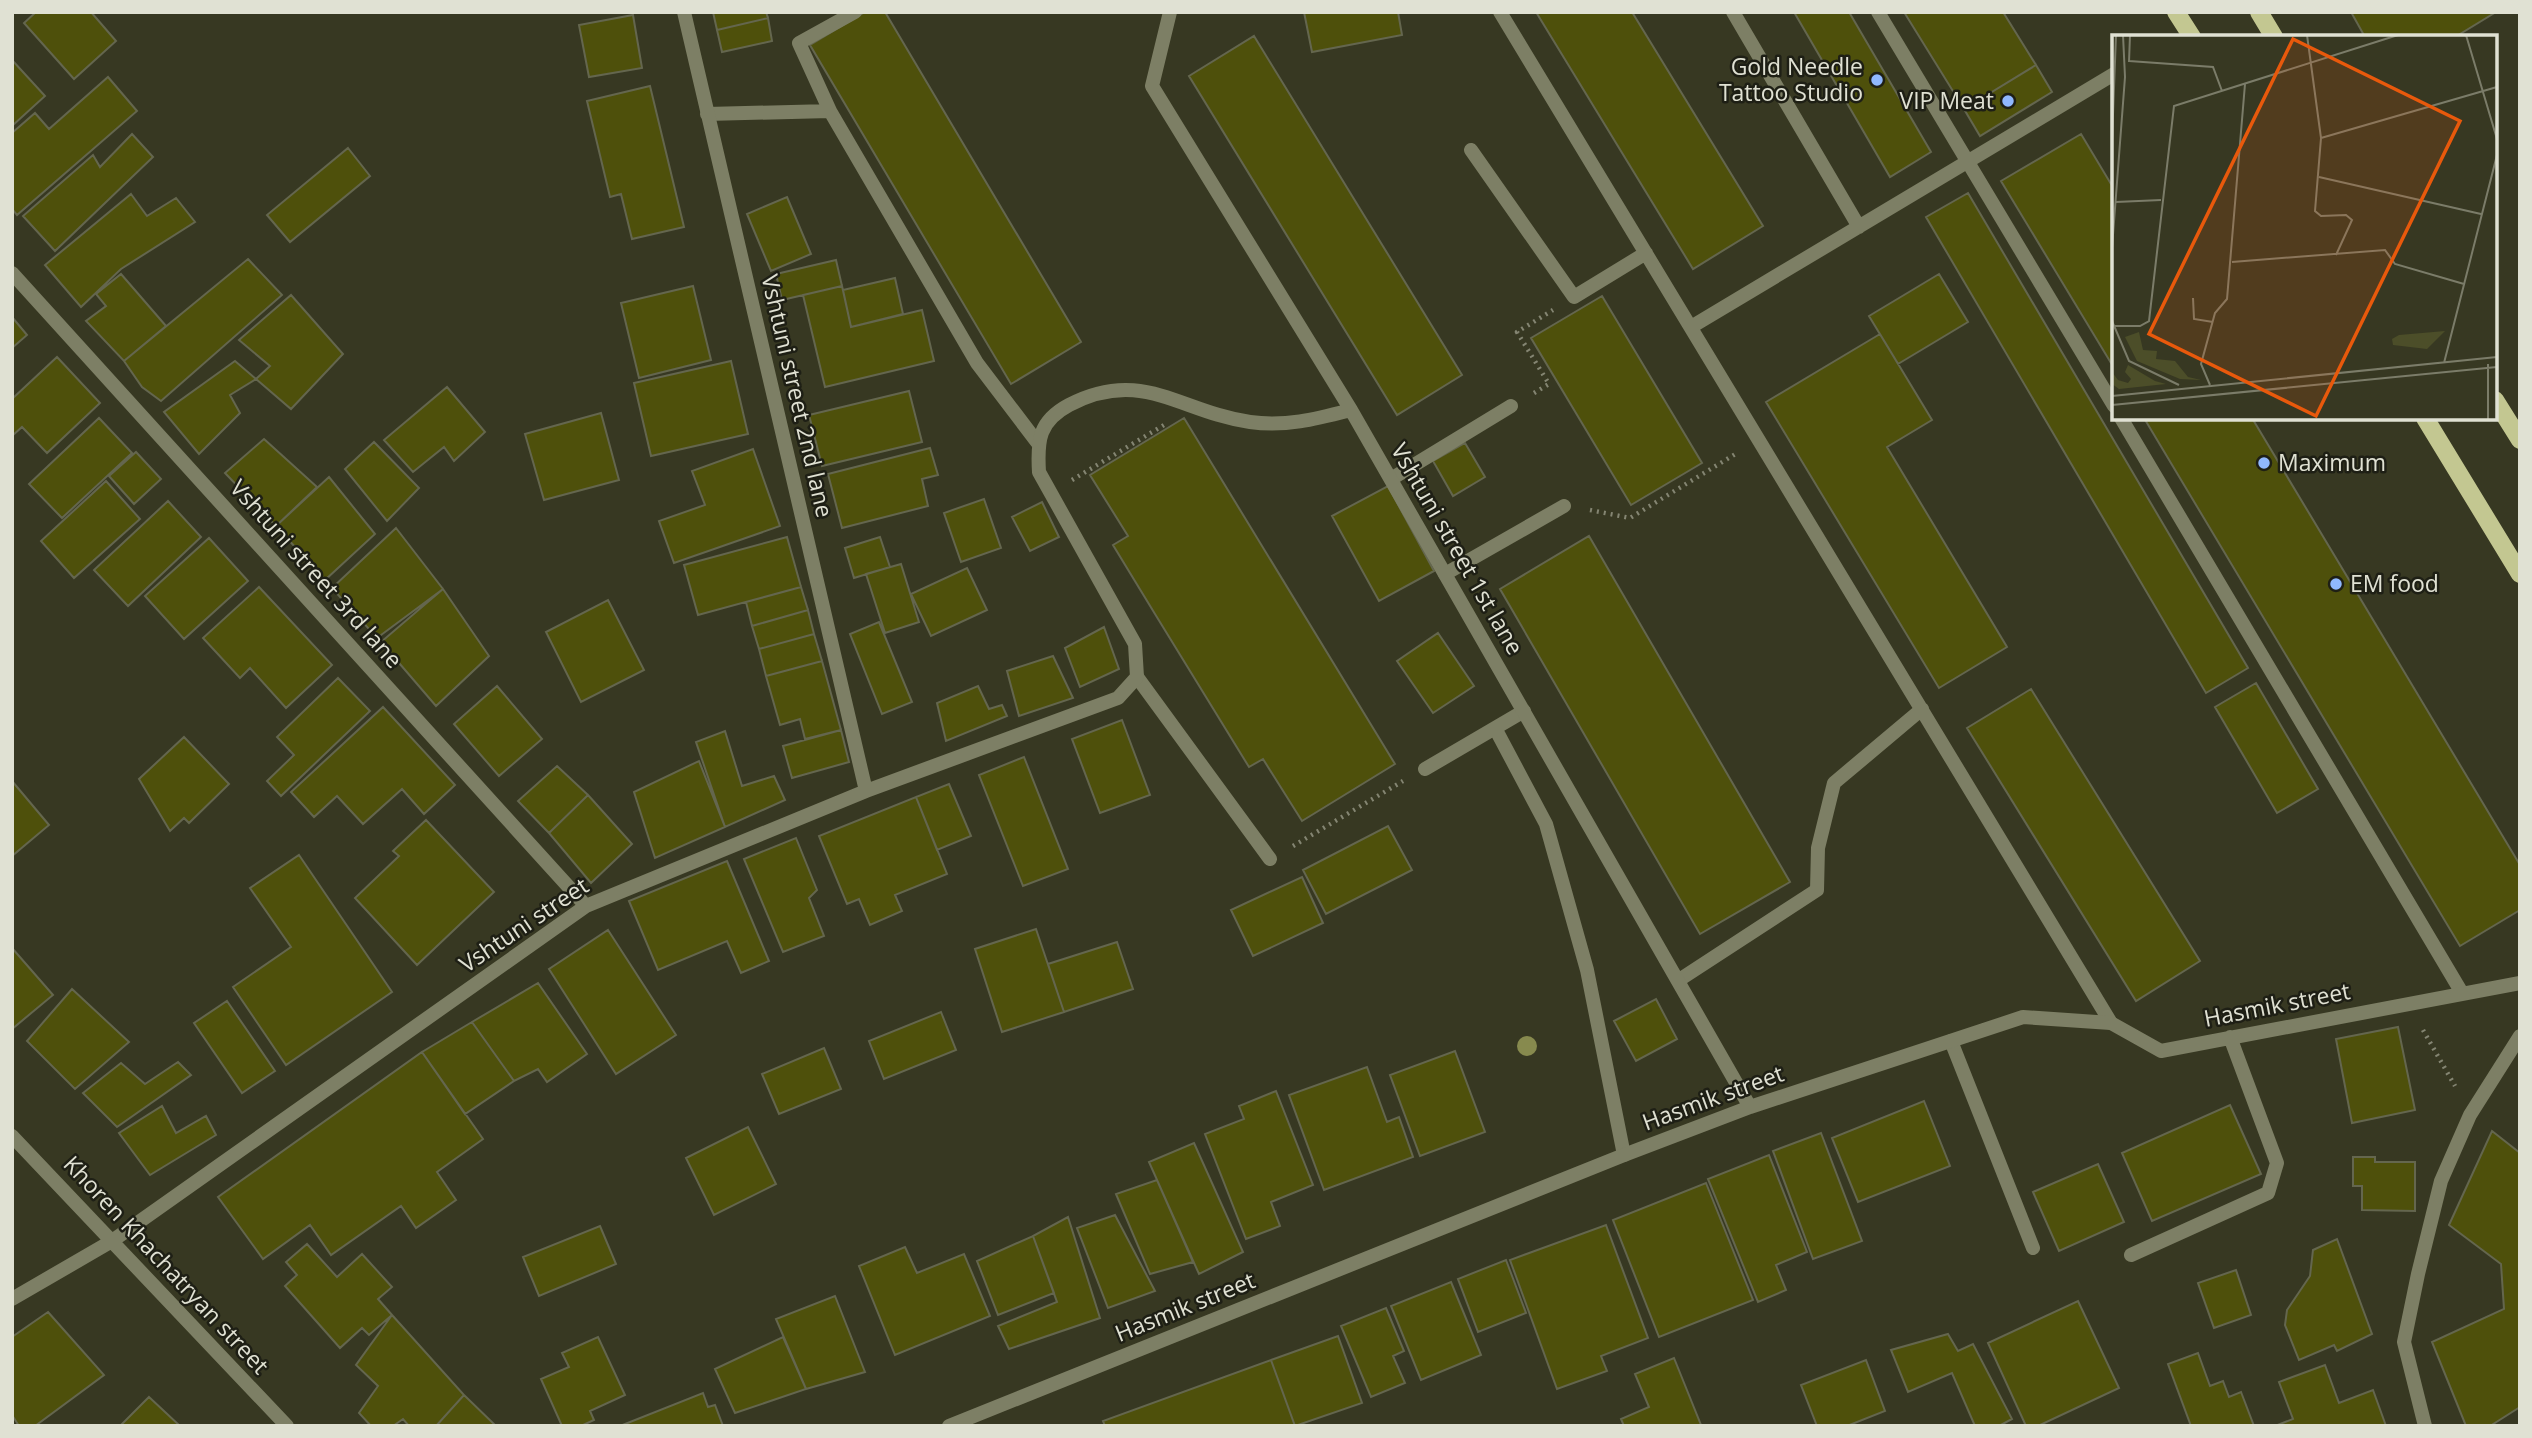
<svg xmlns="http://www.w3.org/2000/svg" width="2532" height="1438" font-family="'Open Sans',sans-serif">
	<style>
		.building { fill: #4e500b; stroke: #64664e; stroke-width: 2 }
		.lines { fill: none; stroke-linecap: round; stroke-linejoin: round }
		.path { stroke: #848572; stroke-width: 4.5; stroke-dasharray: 2 5; stroke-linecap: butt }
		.lane { stroke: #7d7f65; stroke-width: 14 }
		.street { stroke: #7d7f65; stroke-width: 14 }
		.primary { stroke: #c3c791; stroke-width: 18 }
		.tree { fill: #878a4e }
		.poi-dot { fill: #90b8fd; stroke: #1e1f15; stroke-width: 2.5 }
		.labels { text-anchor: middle; stroke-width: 5; stroke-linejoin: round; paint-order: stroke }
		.poi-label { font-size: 23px; fill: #e0e1d3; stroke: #1e1f15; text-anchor: end }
		.street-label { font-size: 23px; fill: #e0e1d3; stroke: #1e1f15 }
		.inset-road { fill: none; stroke: #7b7c69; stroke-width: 2 }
		.view { fill: #e8590c; fill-opacity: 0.15; stroke: #e8590c; stroke-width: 3.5 }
		.inset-edge { fill: none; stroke: #e0e1d3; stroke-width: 3.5 }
	</style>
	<rect width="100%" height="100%" fill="#373822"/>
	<!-- building -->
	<path class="building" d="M36 12H91L116 41 74 79 24 23Z
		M713 12H766L768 18 717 30Z
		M865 12H885L1081 342 1011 384 810 45Z
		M1304 12H1398L1402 35 1312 52Z
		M1536 12H1632L1763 226 1693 269Z
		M1794 12H1849L1931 152 1890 177Z
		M1904 12H2003L2036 65 1964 109Z
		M2351 12H2496L2455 37H2365Z
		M633 15 642 68 589 77 579 25Z
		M768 18 772 41 722 52 717 30Z
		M1254 36 1462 375 1397 415 1189 76Z
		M12 60 45 96 12 126Z
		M2036 65 2052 92 1980 136 1964 109Z
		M108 77 137 111 17 215 12 209V133L35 113 49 129Z
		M650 86 684 227 632 239 621 194 610 197 587 101Z
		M132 134 153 157 55 251 23 216 93 155 100 167Z
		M2081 134 2114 189V368L2001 181Z
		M348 148 370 176 290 242 267 215Z
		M1968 193 2248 668 2206 693 1926 217Z
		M131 194 147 216 176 198 195 222 121 269 81 307 45 265Z
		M787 197 811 254 771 271 747 214Z
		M248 259 282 295 161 401 142 387 124 361Z
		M836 260 842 286 782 300 776 274Z
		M121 274 166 326 124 361 86 321 106 306 96 294Z
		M1939 274 1968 322 1898 364 1869 316Z
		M895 278 903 314 851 327 843 290Z
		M693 286 711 360 639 378 621 303Z
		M842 286 851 327 922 310 934 361 825 387 803 295Z
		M291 295 343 354 291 409 256 379 270 366 239 340Z
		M1602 296 1702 463 1631 505 1531 338Z
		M12 317 27 335 12 348Z
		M1880 334 1932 420 1887 447 2007 647 1939 688 1766 402Z
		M57 357 100 403 47 453 22 427 12 436V399Z
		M235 361 256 379 230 395 240 413 199 454 164 412Z
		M731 361 748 434 651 456 634 383Z
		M447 387 485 432 454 461 444 447 413 472 384 440Z
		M909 391 922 442 822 466 809 415Z
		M601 413 619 480 544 500 525 434Z
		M99 418 132 453 62 518 29 484Z
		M1184 418 1395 764 1302 821 1263 759 1249 767 1155 614 1113 545 1128 536 1090 475Z
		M2144 418H2252L2520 865V910L2460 946Z
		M264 439 317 487 276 526 225 473Z
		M374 442 419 488 387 521 345 469Z
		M1465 443 1485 477 1453 496 1433 461Z
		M930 448 938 475 922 479 928 506 842 528 828 474Z
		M753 449 780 526 674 563 659 521 705 505 692 471Z
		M136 452 161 479 134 504 109 476Z
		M329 477 375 534 325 580 276 526Z
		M106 481 140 519 74 578 41 541Z
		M1388 486 1434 571 1379 601 1332 516Z
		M984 499 1001 548 961 562 944 513Z
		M168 501 201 537 128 606 94 570Z
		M1042 502 1059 537 1030 551 1012 517Z
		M396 528 443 589 377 638 332 588Z
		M1589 536 1790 882 1700 934 1500 589Z
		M787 537 801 587 698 615 684 565Z
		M880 537 890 567 854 578 845 548Z
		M209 538 248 581 184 639 145 596Z
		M901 564 919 622 885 633 866 574Z
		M967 568 987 610 931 636 911 594Z
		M259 587 332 665 286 708 250 668 240 678 203 638Z
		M801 587 808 610 752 626 746 602Z
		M443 589 489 656 436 706 381 642Z
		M608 600 644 670 581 702 546 632Z
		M808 610 814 634 759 649 752 626Z
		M879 622 912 702 882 714 850 634Z
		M1104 627 1119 669 1080 687 1065 648Z
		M1438 633 1474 686 1433 713 1397 661Z
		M814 634 822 661 766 676 759 649Z
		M1053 656 1073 698 1019 716 1007 671Z
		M822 661 841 730 805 739 800 719 780 725 766 676Z
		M338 678 370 711 281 796 267 781 294 755 277 737Z
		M2256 683 2318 789 2277 813 2215 707Z
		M497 686 542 739 499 776 454 724Z
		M978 686 989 709 1002 705 1007 716 946 741 937 703Z
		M2031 689 2200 961 2136 1001 1967 728Z
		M383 707 455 785 424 814 402 789 363 824 337 796 314 817 291 792Z
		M1122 720 1150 795 1100 813 1072 739Z
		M841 730 849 762 792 778 783 746Z
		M725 731 742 786 774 776 785 800 725 827 696 742Z
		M184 737 229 784 189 823 184 818 170 831 139 779Z
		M1024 757 1068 869 1023 886 979 775Z
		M699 761 725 827 655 858 634 792Z
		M557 766 588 795 549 833 518 801Z
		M12 781 49 825 12 856Z
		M949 784 971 836 937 850 916 797Z
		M588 795 632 844 591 883 549 833Z
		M916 797 947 874 895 895 902 911 870 925 859 899 847 904 819 836Z
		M426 820 494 892 417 965 355 898 399 856 393 851Z
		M1388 826 1412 870 1326 914 1303 870Z
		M796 838 817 890 809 898 824 936 783 952 744 859Z
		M299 855 392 992 286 1065 233 987 291 947 250 888Z
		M727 861 769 961 741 973 727 941 658 970 629 901Z
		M1302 877 1323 923 1253 956 1231 910Z
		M1036 929 1064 1012 1002 1032 975 949Z
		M608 930 676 1035 616 1074 549 969Z
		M1117 942 1133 989 1064 1012 1048 964Z
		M12 948 53 995 12 1029Z
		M538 983 587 1054 547 1082 538 1069 514 1081 472 1022Z
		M72 989 129 1042 75 1089 27 1041Z
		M1656 999 1677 1039 1636 1061 1614 1021Z
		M227 1001 275 1071 242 1093 194 1023Z
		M941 1012 956 1050 884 1079 869 1041Z
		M472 1022 514 1081 465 1114 422 1052Z
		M2398 1027 2415 1110 2352 1123 2336 1039Z
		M824 1048 841 1089 779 1114 762 1074Z
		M1455 1051 1485 1132 1420 1156 1390 1075Z
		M422 1052 483 1139 437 1172 456 1200 416 1228 401 1206 331 1255 310 1225 263 1259 218 1197Z
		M178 1062 191 1075 117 1127 83 1093 121 1063 145 1084Z
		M1367 1067 1387 1122 1399 1117 1413 1157 1324 1190 1289 1095Z
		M1276 1091 1313 1185 1271 1202 1280 1226 1246 1239 1205 1134 1244 1119 1239 1106Z
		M1924 1101 1950 1166 1858 1202 1832 1138Z
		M2230 1105 2261 1174 2152 1221 2122 1153Z
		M162 1106 176 1133 206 1116 216 1135 150 1175 119 1133Z
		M748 1127 776 1184 714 1215 686 1158Z
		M2492 1131 2520 1153V1407L2490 1426H2466L2432 1342 2504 1309 2501 1264 2449 1225Z
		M1821 1133 1862 1241 1813 1259 1773 1151Z
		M1194 1143 1243 1252 1199 1274 1149 1162Z
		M1769 1155 1807 1252 1776 1265 1786 1290 1758 1302 1708 1179Z
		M2353 1157H2375V1162H2415V1211L2362 1210V1186H2353Z
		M2098 1164 2124 1222 2059 1251 2033 1192Z
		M1157 1180 1193 1262 1150 1274 1116 1194Z
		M1706 1183 1753 1300 1659 1337 1613 1220Z
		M1115 1215 1155 1291 1108 1308 1077 1228Z
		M1068 1217 1100 1318 1009 1349 998 1326 1057 1302 1033 1236Z
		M1606 1225 1648 1338 1601 1356 1607 1371 1557 1389 1510 1260Z
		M600 1226 616 1264 539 1296 523 1257Z
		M1033 1236 1054 1293 998 1315 977 1261Z
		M2337 1239 2372 1334 2337 1351 2334 1345 2299 1360 2285 1325 2287 1310 2310 1276 2313 1250Z
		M307 1244 337 1277 362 1254 392 1287 378 1299 392 1315 369 1335 362 1328 340 1348 285 1286 297 1275 286 1262Z
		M905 1247 917 1273 964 1254 990 1316 895 1355 859 1266Z
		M1506 1260 1526 1313 1478 1332 1458 1279Z
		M2236 1270 2251 1315 2214 1328 2198 1283Z
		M1451 1282 1481 1355 1421 1380 1391 1306Z
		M835 1296 865 1372 806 1389 776 1319Z
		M2078 1301 2119 1388 2038 1426H2026L1988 1343Z
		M1386 1308 1404 1351 1393 1356 1405 1383 1371 1397 1341 1326Z
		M48 1312 104 1375 35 1426H19L12 1415V1337Z
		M392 1315 464 1395 436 1426H409L403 1419 393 1426H371L359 1413 378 1386 356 1365Z
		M1948 1334 1958 1351 1973 1344 2012 1419 1999 1426H1975L1952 1373 1908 1392 1891 1350Z
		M1338 1336 1362 1403 1295 1426 1271 1360Z
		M598 1337 625 1395 590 1411 594 1420 581 1426H562L541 1379 569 1367 562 1353Z
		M783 1337 806 1389 735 1413 715 1369Z
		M2198 1353 2210 1386 2223 1381 2229 1397 2241 1392 2254 1426H2191L2168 1364Z
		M1674 1358 1701 1425 1624 1426 1621 1419 1649 1407 1635 1374Z
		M1271 1360 1295 1426H1105L1103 1421Z
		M1866 1360 1885 1411 1847 1426H1817L1801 1385Z
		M2325 1365 2339 1403 2373 1390 2386 1426H2275L2293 1419 2279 1382Z
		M703 1393 708 1407 715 1405 723 1426H620Z
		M464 1395 496 1426H436Z
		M149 1397 180 1426H120Z"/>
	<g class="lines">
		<!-- path -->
		<path class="path" d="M1534 393 1549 384 1517 332 1553 310
			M1072 480 1164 425
			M1590 510 1630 518 1737 453
			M1293 846 1403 781
			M2423 1030 2455 1086"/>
		<!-- lane -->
		<path class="lane" d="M1500 12 2111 1023
			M1733 12 1859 227
			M1878 12 2114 406
			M830 111 799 43 855 12
			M707 114 830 111 977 363 1037 442
			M1471 150 1574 297 1646 253
			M1691 327 2114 74
			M2121 418 2462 993
			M1391 479 1511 406
			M1445 574 1564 506
			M1137 677 1270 859
			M1495 728 1546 824 1587 970 1624 1155
			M1425 769 1524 711
			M1679 980 1817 890 1818 848 1834 783 1922 709
			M1951 1041 2033 1248
			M2425 1426 2404 1342 2418 1274 2441 1181 2470 1115 2520 1036"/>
		<!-- street -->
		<path class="street" d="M684 12 866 791
			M1170 12 1152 86 1351 410 1750 1107
			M12 273 586 906
			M12 1136 287 1426
			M2131 1255 2268 1193 2277 1163 2230 1037
			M12 1299 112 1241 586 906 866 791 1118 698 1137 677 1135 644 1039 472C1037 440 1039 421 1069 405 1142 367 1180 412 1250 422 1286 427 1316 419 1351 410
			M949 1426 1624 1155 1750 1107 2023 1017 2111 1023 2161 1051 2520 983"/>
		<!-- primary -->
		<path class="primary" d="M2176 12 2192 37
			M2259 12 2274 37
			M2495 400 2520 440
			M2425 418 2520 574"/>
	</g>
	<!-- trees -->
	<circle class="tree" cx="1527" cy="1046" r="10"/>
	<!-- markers -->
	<g class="poi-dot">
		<circle cx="1877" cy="80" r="7"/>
		<circle cx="2008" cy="101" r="7"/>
		<circle cx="2264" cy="463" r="7"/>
		<circle cx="2336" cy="584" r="7"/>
	</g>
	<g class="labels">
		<!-- poi labels -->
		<g class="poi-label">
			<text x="1863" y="75">Gold Needle<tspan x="1863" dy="26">Tattoo Studio</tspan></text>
			<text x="1994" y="109">VIP Meat</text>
			<text x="2278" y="471" text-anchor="start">Maximum</text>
			<text x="2350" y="592" text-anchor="start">EM food</text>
		</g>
		<!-- street labels -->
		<g class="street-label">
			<text transform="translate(797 396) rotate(77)" y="8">Vshtuni street 2nd lane</text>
			<text transform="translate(1457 549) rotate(60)" y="8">Vshtuni street 1st lane</text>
			<text transform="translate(316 574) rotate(48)" y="8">Vshtuni street 3rd lane</text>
			<text transform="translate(524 925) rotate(-34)" y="8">Vshtuni street</text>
			<text transform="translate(2277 1005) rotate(-11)" y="8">Hasmik street</text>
			<text transform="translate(1713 1098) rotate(-20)" y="8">Hasmik street</text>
			<text transform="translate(166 1265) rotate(47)" y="8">Khoren Khachatryan street</text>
			<text transform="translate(1185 1307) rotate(-22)" y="8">Hasmik street</text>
		</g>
	</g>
	<!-- overview -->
	<g transform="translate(2112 35)">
		<rect width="385" height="385" fill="#373822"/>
		<path d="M333 296 315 314 281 310 280 304 287 300ZM27 297 31 315 45 316 44 324 63 326 76 342 89 345 68 344 25 326 13 302ZM16 330 43 346 54 349 7 354 0 349V337L6 345 16 348 19 344 13 337Z" fill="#4c4e29"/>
		<path class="inset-road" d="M195 0 209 103 203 176 209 181 234 180 240 185 224 220M354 0 385 104M17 26 101 32 110 56M17 27 18 0M209 103 385 52M0 106 4 0M207 142 369 179M4 167 49 165M0 213 13 42 11 0M120 227 273 215 283 229 352 249M81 263 82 284 101 287M0 286 17 326 67 350M2 291H28L37 286 62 71 286 0M332 328 385 120M98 350 89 329 103 278 115 264 133 49M0 361 385 322M0 370 385 332M376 385V329"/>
		<path class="view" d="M181 4 348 86 204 381 37 299Z"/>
		<rect width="385" height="385" class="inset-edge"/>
	</g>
	<!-- border -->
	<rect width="2532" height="1438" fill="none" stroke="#e0e1d3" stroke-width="28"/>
</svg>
